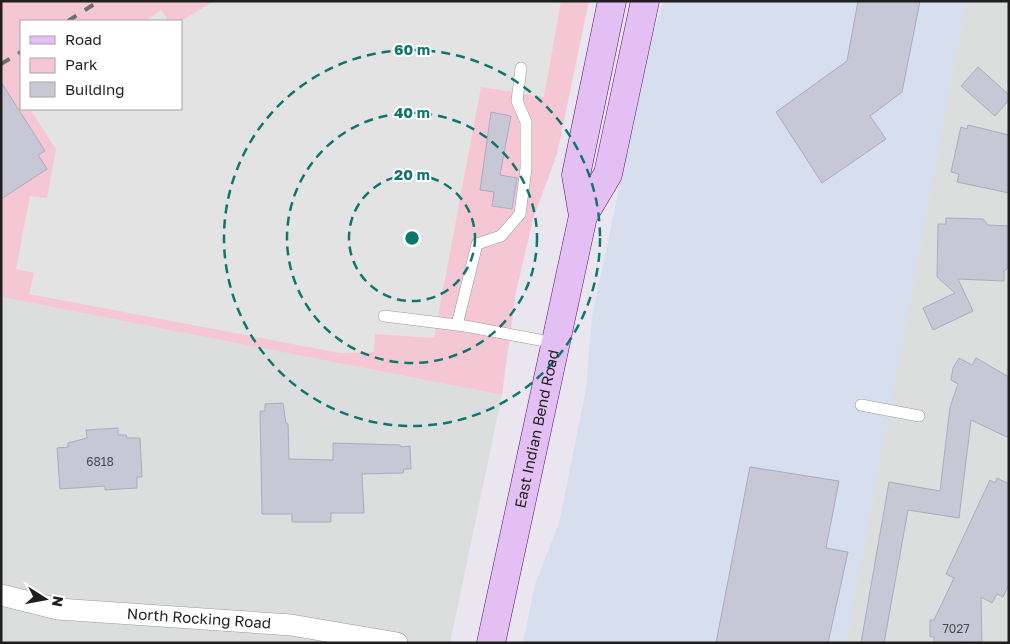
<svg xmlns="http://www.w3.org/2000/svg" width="1010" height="644" font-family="'Golos Text',sans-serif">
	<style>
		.residential { fill: #dcdddd }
		.commercial { fill: #d7deee }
		.park { fill: #f5c7d4; fill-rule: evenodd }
		.parking { fill: #e3e3e3 }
		.building { fill: #c8c7d5; stroke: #acaac0 }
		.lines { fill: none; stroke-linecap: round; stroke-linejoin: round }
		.lane-casing { stroke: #999; stroke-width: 12 }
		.street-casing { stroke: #999; stroke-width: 22 }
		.secondary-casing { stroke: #570e6e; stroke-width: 29 }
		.lane { stroke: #fff; stroke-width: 11 }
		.street { stroke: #fff; stroke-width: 21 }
		.secondary { stroke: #e4bff4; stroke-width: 28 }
		.rail { stroke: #6d6d6d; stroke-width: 4; stroke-dasharray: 10 10; stroke-linecap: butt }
		.ring { fill: none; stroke: #0f766e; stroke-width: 2.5; stroke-dasharray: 9 6 }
		.labels { text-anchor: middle; stroke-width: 4; stroke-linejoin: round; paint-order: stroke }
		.number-label { font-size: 12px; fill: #49494c }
		.street-label { font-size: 15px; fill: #1f1f1f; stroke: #fff }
		.centre { fill: #0f766e; stroke: #fff; stroke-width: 2.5 }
		.ring-label { font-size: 15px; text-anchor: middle; font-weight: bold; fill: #0f766e; stroke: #fff; stroke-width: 4; stroke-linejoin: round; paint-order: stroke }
	</style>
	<rect width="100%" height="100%" fill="#e9e6ef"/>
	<!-- residential -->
	<path class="residential" d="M966 1H1009V643H846Z
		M1 297 502 395 450 643H1Z"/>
	<!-- commercial -->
	<path class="commercial" d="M664 1H966L846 643H523L535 584 559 523 586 389 592 317 649 46Z"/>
	<!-- park -->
	<path class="park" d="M1 1H589L557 154 533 219 516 292 502 395 1 297ZM21 21H181V109H21Z"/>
	<!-- parking -->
	<path class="parking" d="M214 1H561L544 97 481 87 434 338 375 334 374 352 340 353 29 294 34 273 16 269 30 196 47 198 56 149 30 109H181V21Z
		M161 10 168 20 172 21H145Z"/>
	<!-- building -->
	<path class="building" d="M858 1H920L902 92 870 116 886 139 822 183 776 112 847 61Z
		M978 67 1009 95V100L995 116 961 86Z
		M1 82 45 151 38 155 47 169 1 199Z
		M491 112 511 116 500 175 517 178 512 209 492 206 494 192 480 190Z
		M968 125 1009 135V193L957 182 959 174 951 172 961 127 967 129Z
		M946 218 983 219 988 225 1009 226V267L1004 271V281L958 279 973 311 933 330 923 308 955 293 937 277 938 224H946Z
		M959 358 972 365 976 358 1009 377V438L971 420 959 518 908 510 884 643H861L889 482 940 491 950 407 958 384 951 380 953 368Z
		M283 403 286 423 288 424 289 459 333 460V443L400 445 401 447 410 446 411 469H404L403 473 362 474 364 513H331V522H292V514H262L260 411H265V404Z
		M118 428V435H126L127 438H140L142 477H137V488L105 490V486L60 489 57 448 68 447V443L87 438 86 430Z
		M750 467 839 481 826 548 848 552 828 643H716Z
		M997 478 1009 484V584L1003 597 997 594 992 603 981 597 982 642 934 643V637H930V620H934L954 578 946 574 990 480 995 483Z"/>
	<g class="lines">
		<!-- lane casing -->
		<g class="lane-casing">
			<path id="lane" d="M384 316 465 326 556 343
				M457 325 477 244 501 236 520 214 526 168V122L517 101 521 68
				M861 405 919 416"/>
		</g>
		<!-- street casing -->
		<g class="street-casing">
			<g id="street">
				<path id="s1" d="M1 595 58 609 291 625 397 643"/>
			</g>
		</g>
		<!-- secondary casing -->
		<g class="secondary-casing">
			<g id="secondary">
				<path d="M583 216 576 175 612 1"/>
				<path id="s2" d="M491 643 583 216 608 174 645 1"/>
			</g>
		</g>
		<!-- lane -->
		<use href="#lane" class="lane"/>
		<!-- street -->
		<use href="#street" class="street"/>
		<!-- secondary -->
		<use href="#secondary" class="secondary"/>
		<!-- rail -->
		<path class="rail" d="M68 21 99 1
			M1 64 21 52"/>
	</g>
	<!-- distance rings -->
	<g class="ring">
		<circle cx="412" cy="238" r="63"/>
		<circle cx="412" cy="238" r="125"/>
		<circle cx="412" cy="238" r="188"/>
	</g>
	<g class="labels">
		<!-- number labels -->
		<g class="number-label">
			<text x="100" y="466">6818</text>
			<text x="956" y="633">7027</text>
		</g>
		<!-- street labels -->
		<g class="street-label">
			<text dy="5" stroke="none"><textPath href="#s2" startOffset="219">East Indian Bend Road</textPath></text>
			<text dy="5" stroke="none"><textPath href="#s1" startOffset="200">North Rocking Road</textPath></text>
		</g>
	</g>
	<circle cx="412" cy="238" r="8" class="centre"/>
	<g class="ring-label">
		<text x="412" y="55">60 m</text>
		<text x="412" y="118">40 m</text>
		<text x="412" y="180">20 m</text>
	</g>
	<!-- border -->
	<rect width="1010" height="644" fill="none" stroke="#1f1f1f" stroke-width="5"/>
	<!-- legend -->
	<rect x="20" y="20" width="162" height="90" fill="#ffffff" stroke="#a5a5a5"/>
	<rect x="30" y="36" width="25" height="8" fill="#e4bff4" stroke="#a5a5a5"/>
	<text x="65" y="45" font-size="15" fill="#1f1f1f">Road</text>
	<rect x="30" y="58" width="25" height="15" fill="#f5c7d4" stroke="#a5a5a5"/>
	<text x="65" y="70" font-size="15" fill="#1f1f1f">Park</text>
	<rect x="30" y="82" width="25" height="15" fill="#c8c7d5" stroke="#a5a5a5"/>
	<text x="65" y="95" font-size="15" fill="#1f1f1f">Building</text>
	<!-- north arrow -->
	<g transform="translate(45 599) rotate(101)" stroke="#ffffff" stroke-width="4" paint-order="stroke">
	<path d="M0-4L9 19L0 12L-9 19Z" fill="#1f1f1f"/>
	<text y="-8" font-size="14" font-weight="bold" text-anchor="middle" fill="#1f1f1f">N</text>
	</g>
</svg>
